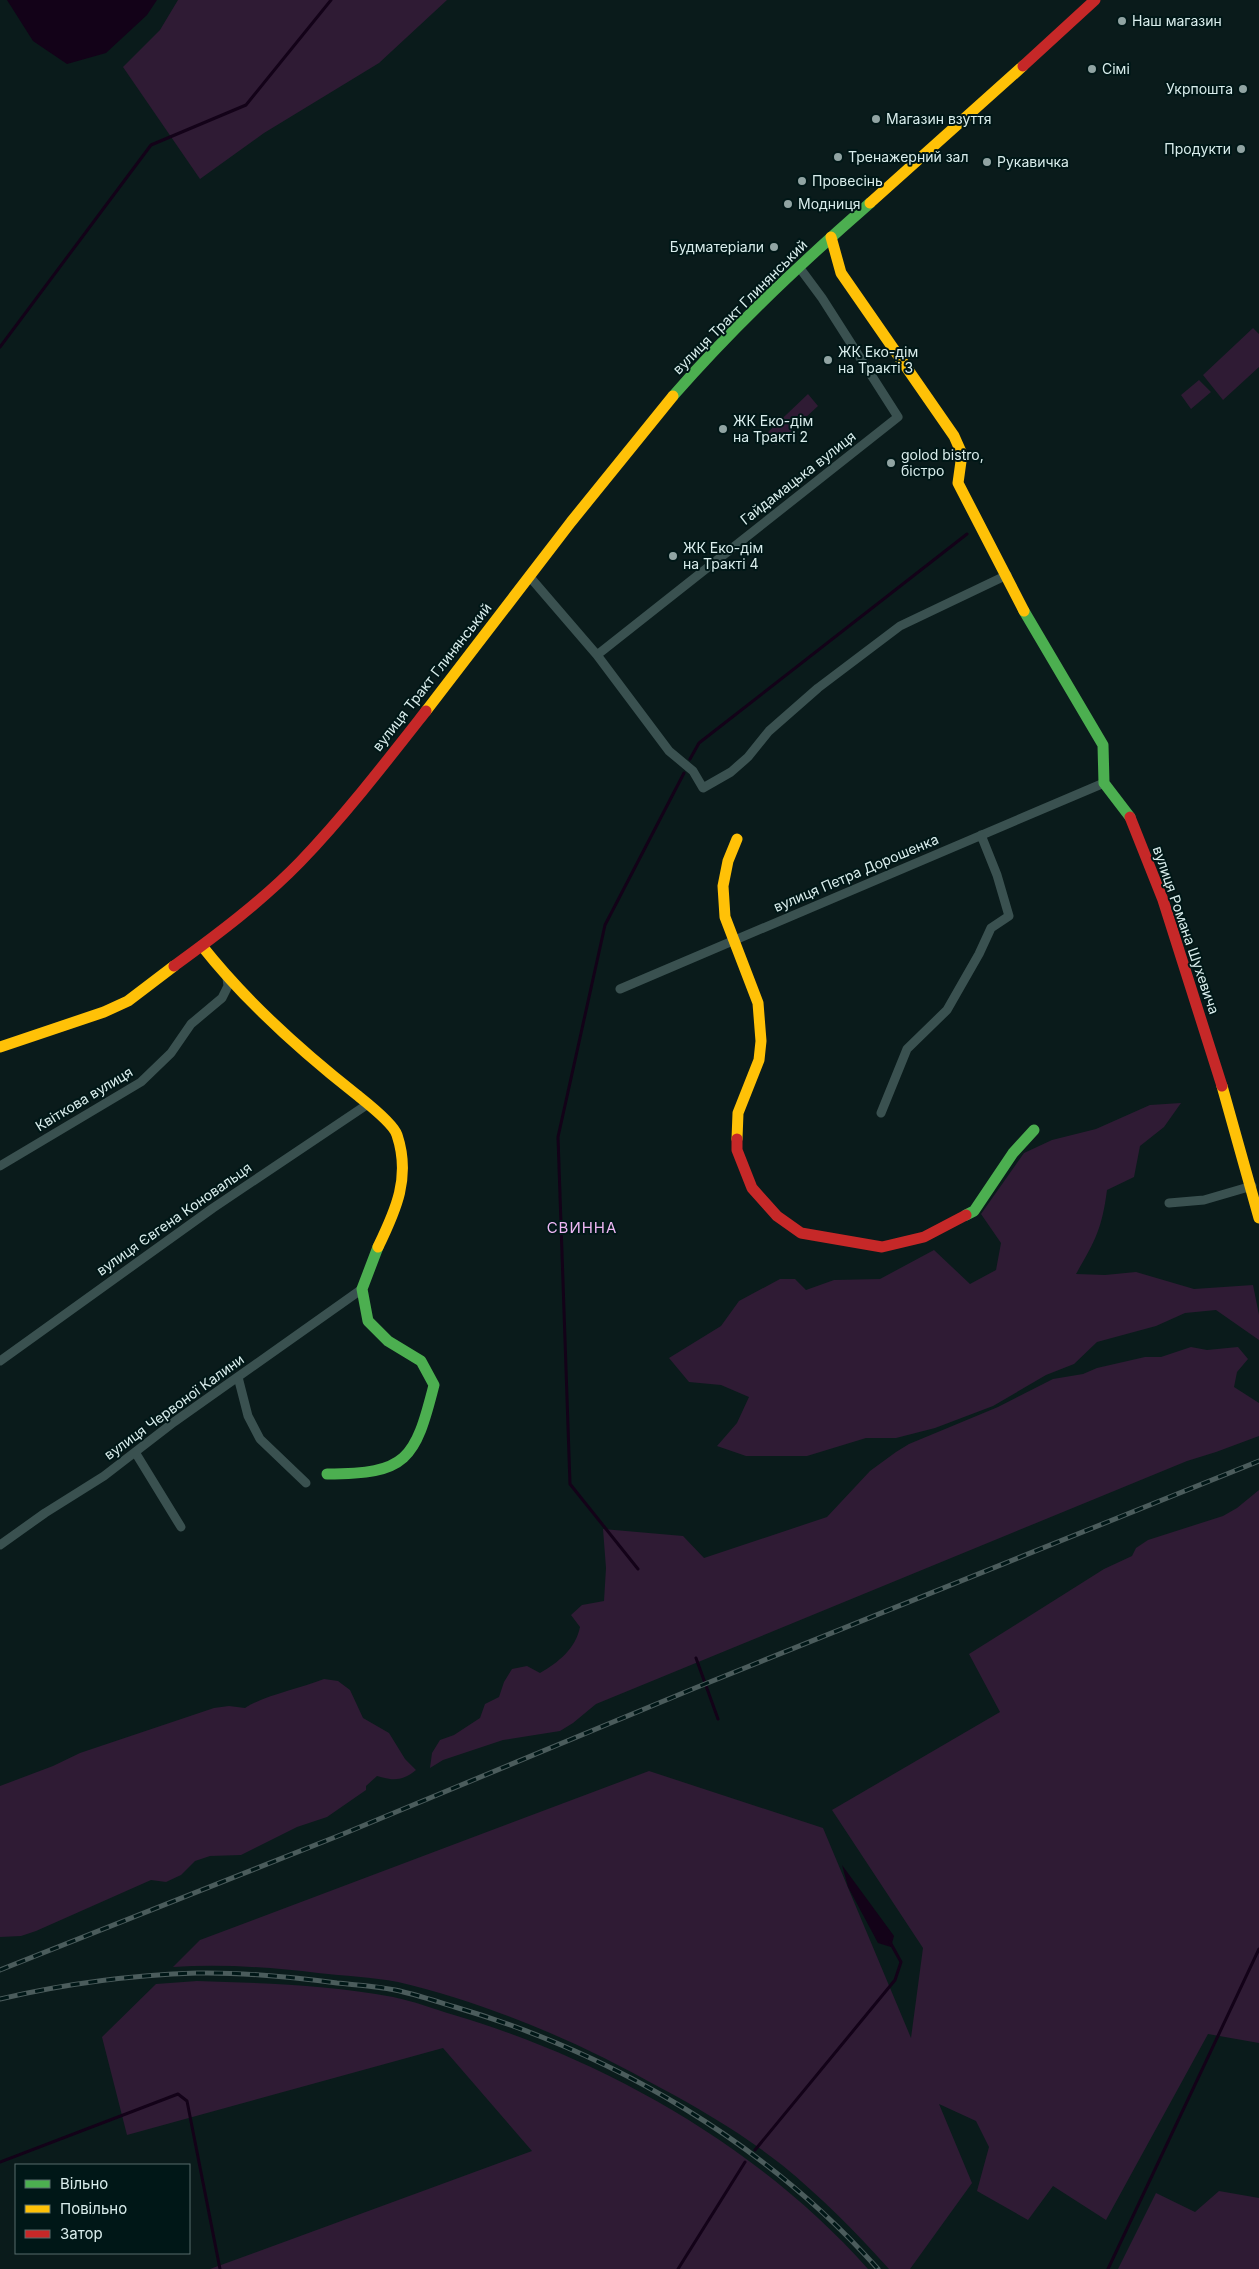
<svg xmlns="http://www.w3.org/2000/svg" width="1259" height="2269" font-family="Inter,sans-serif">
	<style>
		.green { fill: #2f1b34 }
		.water { fill: #130218 }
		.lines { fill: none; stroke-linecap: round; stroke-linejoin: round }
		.stream { stroke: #130218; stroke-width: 3 }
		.street { stroke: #3a5150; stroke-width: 9 }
		.fast { stroke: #4caf50; stroke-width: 11 }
		.slow { stroke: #ffc107; stroke-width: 11 }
		.jam { stroke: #c62828; stroke-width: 11 }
		.rail-casing { stroke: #4b5c5c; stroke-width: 5 }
		.rail { stroke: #001717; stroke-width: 3; stroke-dasharray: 9; stroke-linecap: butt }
		.poi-dot { fill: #91a4a3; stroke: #001717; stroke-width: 2 }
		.labels { text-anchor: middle; stroke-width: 4; stroke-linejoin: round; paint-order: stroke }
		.poi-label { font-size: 14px; fill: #d9edec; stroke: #001717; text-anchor: start }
		.street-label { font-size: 14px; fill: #d9edec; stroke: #001717 }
		.neighbourhood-label { font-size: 15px; letter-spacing: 1px; fill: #edb7f4; stroke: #001717 }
	</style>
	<rect width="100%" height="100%" fill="#0a1b1b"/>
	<!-- green -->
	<path class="green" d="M178 0H447L379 63 264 133 200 179 123 67 160 30Z
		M1253 328 1259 334V367L1223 400 1203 375Z
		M1199 380 1211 392 1191 409 1181 395Z
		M808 394 818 406 776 445 766 434Z
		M1181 1103 1164 1127 1140 1146 1134 1177 1107 1190C1102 1229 1095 1241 1076 1274L1105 1275 1136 1272 1194 1289 1253 1285 1259 1315V1340L1216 1310 1185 1313 1156 1326 1097 1342 1074 1364 1046 1375 993 1406 935 1428 896 1438H866L807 1456H746L717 1446 737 1423 749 1397 721 1385 689 1382 669 1358 721 1326 739 1301 780 1279H795L806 1290 834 1280 880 1279 934 1250 970 1284 996 1270 1001 1243 981 1214 1024 1153 1052 1140 1096 1129 1150 1105Z
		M1191 1347 1207 1350 1238 1347 1248 1359 1237 1372 1234 1387 1259 1403V1436L1216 1452 1187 1461 596 1704 573 1723 560 1731 503 1740 443 1760 430 1768 432 1753 440 1740 454 1735 480 1718 485 1704 499 1697 504 1682 512 1669 527 1666 540 1673C558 1663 576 1648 580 1627L571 1615 582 1605 604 1601 606 1568 603 1529 683 1536 704 1558 827 1517 870 1471 896 1452 909 1444 998 1407 1053 1379 1083 1374 1097 1368 1145 1357H1161Z
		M1259 1490V2043L1208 2034 1106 2220 1053 2186 1028 2220 977 2191 989 2147 976 2121 939 2104 972 2183 910 2269H889C856 2232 820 2196 782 2165 744 2135 702 2110 659 2087 577 2041 490 2004 398 1982 372 1977 344 1976 318 1973 270 1967 221 1964 173 1967L200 1940 649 1771 823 1828 911 2038 923 1948 832 1810 1000 1712 969 1654 1104 1569 1132 1556 1136 1548 1148 1540 1223 1516 1237 1508Z
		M324 1679 338 1681 350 1690 363 1718 389 1733 405 1759 416 1770C403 1781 393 1781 377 1776L366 1786V1790L327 1817 297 1827 241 1855 210 1856 195 1861 181 1875 166 1882 151 1880 36 1931 21 1936 0 1937V1786L53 1766 80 1753 214 1708 229 1706 245 1708C265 1695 299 1689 324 1679Z
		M197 1981C262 1983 328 1985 393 1997 413 2001 434 2009 454 2015 607 2060 762 2149 868 2269H210L532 2151 443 2048 127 2135 102 2037 156 1984Z
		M1219 2191 1259 2198V2269H1118L1156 2193 1195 2212Z"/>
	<!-- water -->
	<path class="water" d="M7 0H157L147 15 106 53 67 64 33 41Z
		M842 1865 894 1936 891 1947 878 1943 848 1887Z"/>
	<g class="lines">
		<!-- stream -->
		<path class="stream" d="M0 347 151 145 246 105 331 0
			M690 759 699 743 967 534
			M638 1569 570 1484 558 1137 605 925 684 773
			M696 1658 718 1719
			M755 2150 895 1980 901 1962 890 1942
			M0 2162 178 2094 187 2101 220 2269
			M678 2269 745 2162
			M1108 2269 1259 1949"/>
		<!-- street -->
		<path class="street" d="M529 576 597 655 669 751 693 771 703 788 731 772 748 757 769 731 818 688 900 626 1007 575
			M597 655 898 417 822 298 799 267
			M620 989 1104 783
			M881 1113 907 1049 947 1010 979 954 991 928 1009 916 997 875 981 835
			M0 1166 141 1082 171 1053 191 1024 222 998 228 986 227 978
			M1169 1203 1204 1200 1252 1186
			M0 1361 213 1208 368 1104
			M238 1377 248 1416 260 1439 306 1483
			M135 1452 181 1527
			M0 1545 45 1513 104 1476 174 1422 362 1289"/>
		<!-- fast -->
		<path class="fast" d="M673 396C733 327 801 263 870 203
			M1024 611 1103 745 1104 783 1130 817
			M966 1215 974 1211 1013 1153 1034 1130
			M327 1474C407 1474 415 1460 434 1385L421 1361 388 1341 368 1321 362 1289 378 1247"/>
		<!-- slow -->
		<path class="slow" d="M870 203 1023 66
			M831 237 841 273 954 436 962 454 958 483 1024 611
			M426 711 571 522 673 396
			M737 839 728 861 723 886 725 917 758 1003 761 1041 759 1060 738 1113 737 1139
			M202 946C247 1003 301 1051 357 1095 367 1103 394 1124 397 1135 411 1177 396 1210 378 1247
			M0 1047 104 1012 128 1001 174 966
			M1222 1086 1259 1218"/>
		<!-- jam -->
		<path class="jam" d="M1023 66 1095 0
			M1130 817 1163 900 1222 1086
			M174 966C218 934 262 901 300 862 345 815 386 762 426 711
			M737 1139V1150L752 1188 777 1216 801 1233 882 1247 924 1237 966 1215"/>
		<!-- rail casing -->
		<g class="rail-casing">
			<path id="rail" d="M0 1970 343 1834 695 1688 1259 1461
				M0 1999C64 1984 131 1975 197 1973 243 1972 291 1977 337 1983 356 1985 376 1986 395 1990 415 1994 435 2001 455 2007 615 2054 767 2144 878 2269"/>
		</g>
		<!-- rail -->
		<use href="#rail" class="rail"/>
	</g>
	<!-- markers -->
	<g class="poi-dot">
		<circle cx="1122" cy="21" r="5"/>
		<circle cx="1092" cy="69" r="5"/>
		<circle cx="1243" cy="89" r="5"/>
		<circle cx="876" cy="119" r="5"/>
		<circle cx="1241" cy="149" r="5"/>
		<circle cx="838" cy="157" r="5"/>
		<circle cx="987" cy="162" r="5"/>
		<circle cx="802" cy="181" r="5"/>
		<circle cx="788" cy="204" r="5"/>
		<circle cx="774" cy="247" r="5"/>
		<circle cx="828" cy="360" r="5"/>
		<circle cx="723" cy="429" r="5"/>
		<circle cx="891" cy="463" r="5"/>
		<circle cx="673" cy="556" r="5"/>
	</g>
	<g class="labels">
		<!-- poi labels -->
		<g class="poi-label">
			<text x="1132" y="26">Наш магазин</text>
			<text x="1102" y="74">Сімі</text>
			<text x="1233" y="94" text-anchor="end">Укрпошта</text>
			<text x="886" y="124">Магазин взуття</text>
			<text x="1231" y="154" text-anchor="end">Продукти</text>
			<text x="848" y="162">Тренажерний зал</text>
			<text x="997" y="167">Рукавичка</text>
			<text x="812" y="186">Провесінь</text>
			<text x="798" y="209">Модниця</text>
			<text x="764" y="252" text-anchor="end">Будматеріали</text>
			<text x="838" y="357">ЖК Еко-дім<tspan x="838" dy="16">на Тракті 3</tspan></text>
			<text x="733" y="426">ЖК Еко-дім<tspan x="733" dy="16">на Тракті 2</tspan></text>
			<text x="901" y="460">golod bistro,<tspan x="901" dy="16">бістро</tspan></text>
			<text x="683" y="553">ЖК Еко-дім<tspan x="683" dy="16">на Тракті 4</tspan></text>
		</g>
		<!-- street labels -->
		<g class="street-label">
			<text transform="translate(740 307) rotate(-45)" y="5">вулиця Тракт Глинянський</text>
			<text transform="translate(798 478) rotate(-38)" y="5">Гайдамацька вулиця</text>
			<text transform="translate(432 677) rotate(-52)" y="5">вулиця Тракт Глинянський</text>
			<text transform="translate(856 873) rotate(-23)" y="5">вулиця Петра Дорошенка</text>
			<text transform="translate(1186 930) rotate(71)" y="5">вулиця Романа Шухевича</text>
			<text transform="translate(84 1099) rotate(-31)" y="5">Квіткова вулиця</text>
			<text transform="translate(174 1219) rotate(-35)" y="5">вулиця Євгена Коновальця</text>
			<text transform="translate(174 1407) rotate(-36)" y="5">вулиця Червоної Калини</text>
		</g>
		<!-- neighbourhood labels -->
		<g class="neighbourhood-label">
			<text x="582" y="1233">СВИННА</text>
		</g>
	</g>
	<!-- legend -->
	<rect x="15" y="2164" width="175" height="90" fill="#001717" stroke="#576d6c"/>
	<rect x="25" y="2180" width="25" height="8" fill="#4caf50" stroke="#576d6c"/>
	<text x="60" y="2189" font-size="15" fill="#d9edec">Вільно</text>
	<rect x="25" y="2205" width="25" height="8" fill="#ffc107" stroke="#576d6c"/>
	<text x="60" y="2214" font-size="15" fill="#d9edec">Повільно</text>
	<rect x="25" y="2230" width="25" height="8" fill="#c62828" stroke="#576d6c"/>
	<text x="60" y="2239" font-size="15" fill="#d9edec">Затор</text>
</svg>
